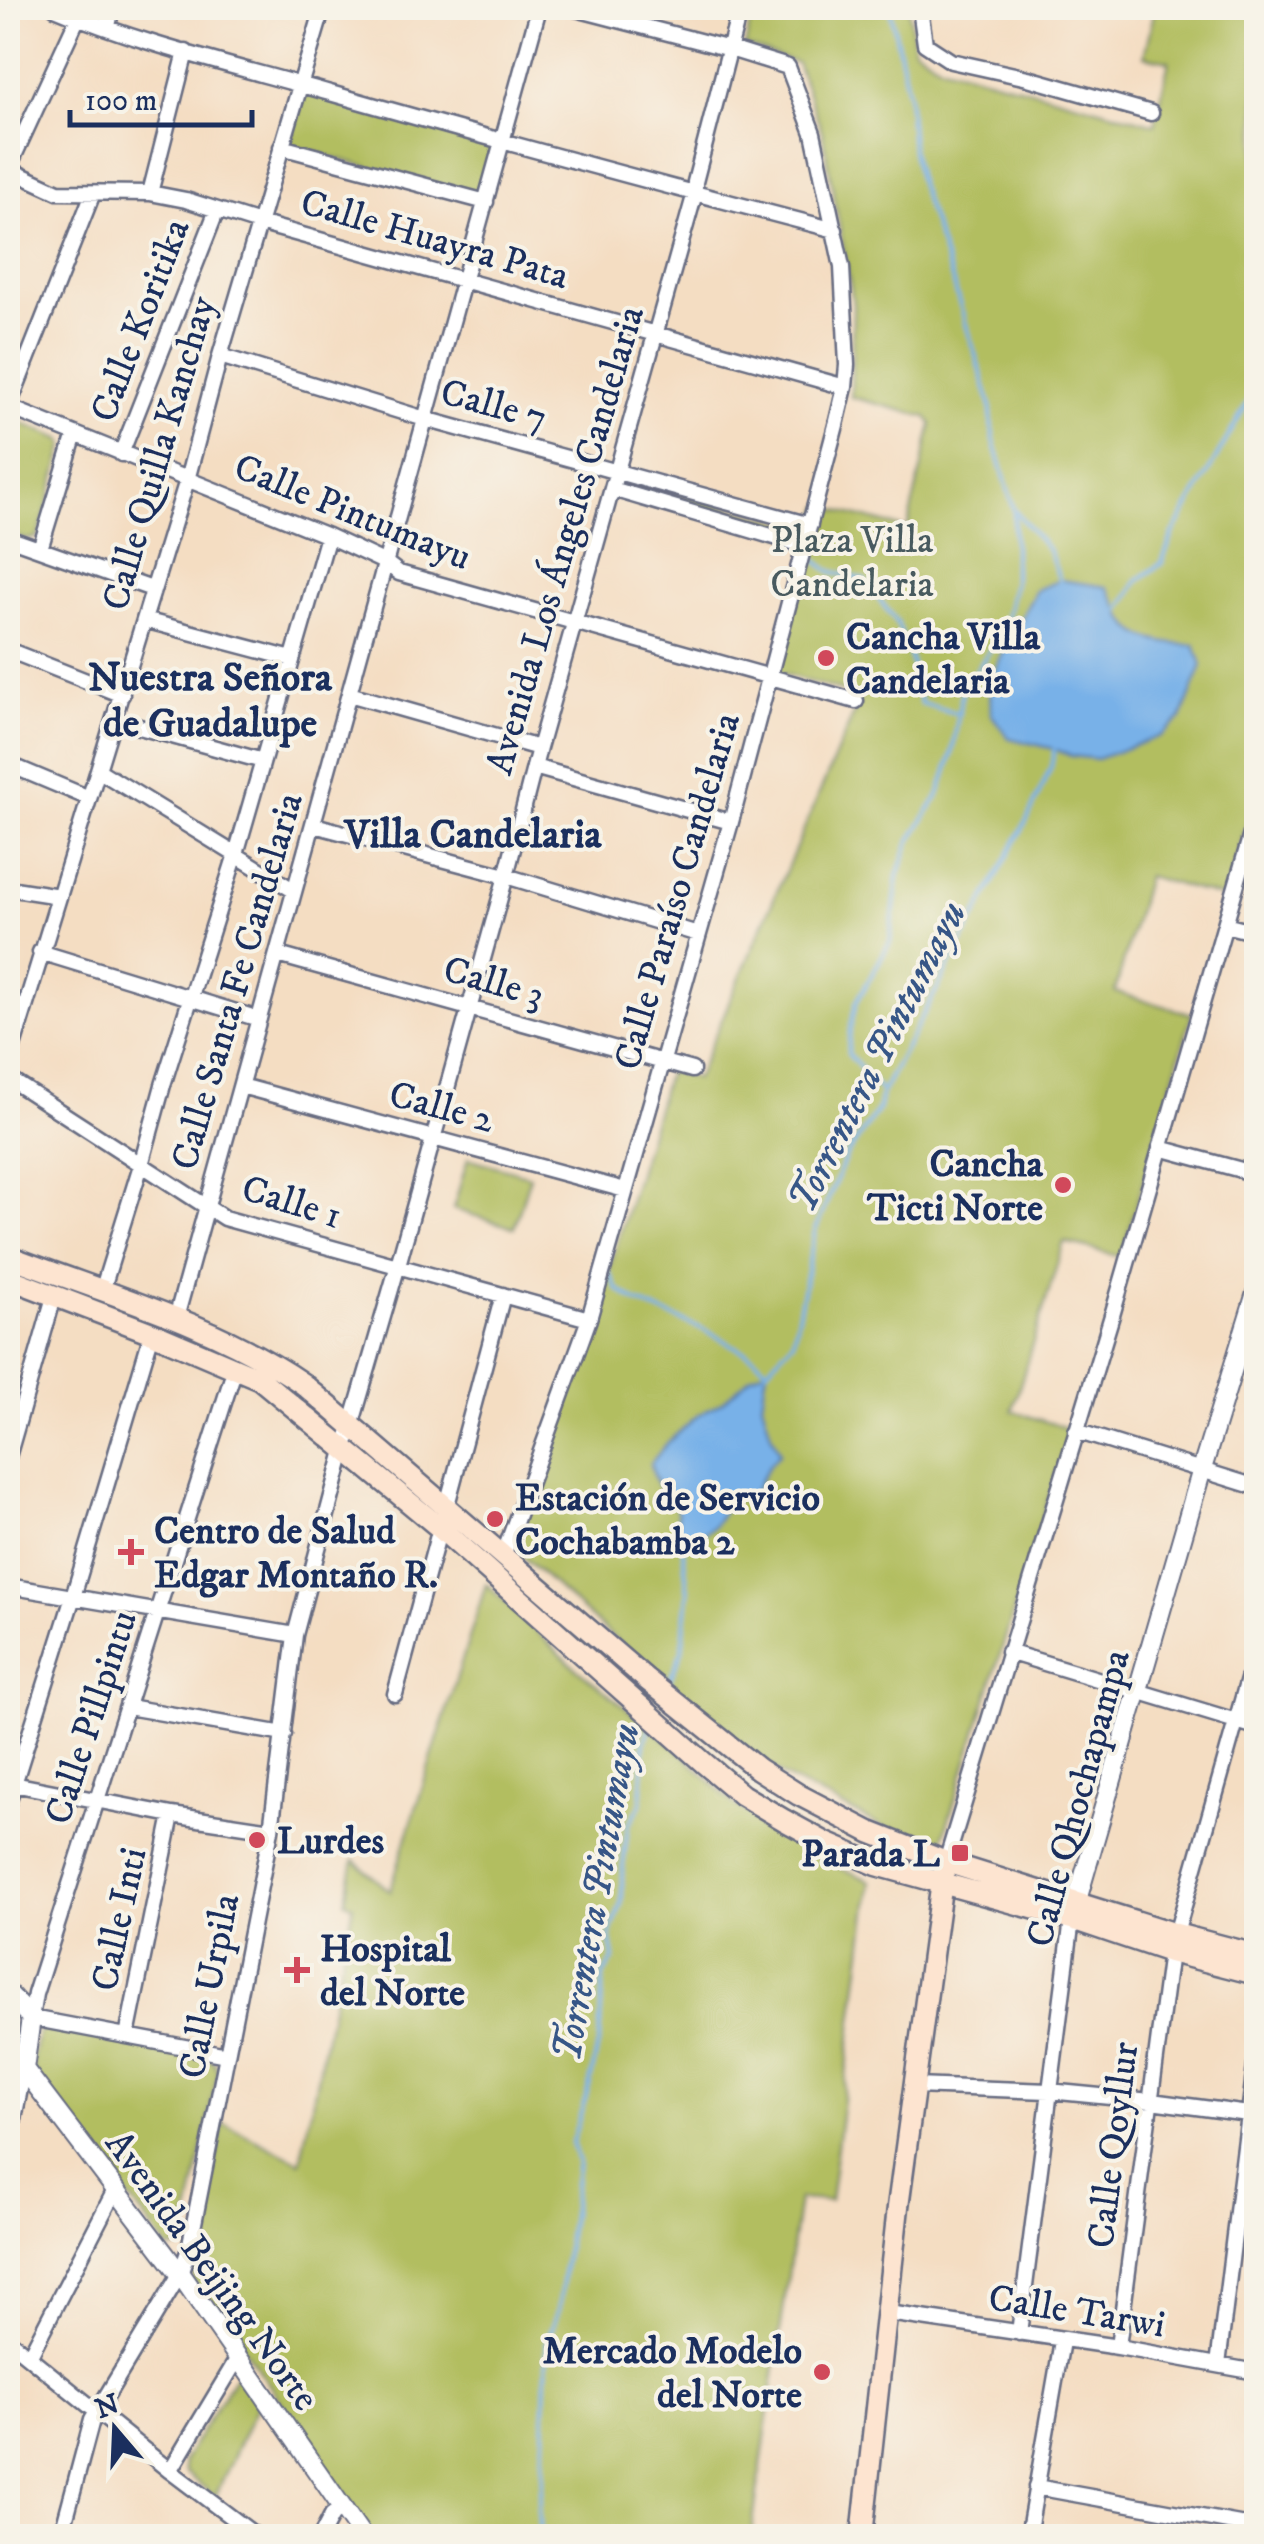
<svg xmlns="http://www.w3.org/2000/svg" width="1264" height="2544" font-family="'IM FELL DW Pica',serif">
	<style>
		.green { fill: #b2be60; stroke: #66765f; stroke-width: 2.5 }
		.water { fill: #78b1e8; stroke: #4a70a3; stroke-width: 2.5 }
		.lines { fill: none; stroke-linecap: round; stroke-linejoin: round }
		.stream { stroke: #78b1e8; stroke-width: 4 }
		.minor-casing { stroke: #676c81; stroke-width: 19 }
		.tertiary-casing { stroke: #676c81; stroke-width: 22 }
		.secondary-casing { stroke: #676c81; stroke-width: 25 }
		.minor { stroke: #fff; stroke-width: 14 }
		.tertiary { stroke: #fff; stroke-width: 18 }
		.secondary { stroke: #fde4d0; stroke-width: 20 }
		.poi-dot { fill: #d1495b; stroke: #f7f3e8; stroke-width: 4 }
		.labels { text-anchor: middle; stroke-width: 8; stroke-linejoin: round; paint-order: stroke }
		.street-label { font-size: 38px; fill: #1b2f5e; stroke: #f7f3e8 }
		.park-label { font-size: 38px; fill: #485a5f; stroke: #f7f3e8 }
		.poi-label { font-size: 38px; font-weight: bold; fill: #1b2f5e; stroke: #f7f3e8; text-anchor: start }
		.neighbourhood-label { font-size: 40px; font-weight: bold; fill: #1b2f5e; stroke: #f7f3e8 }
		.water-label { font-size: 40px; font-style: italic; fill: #375687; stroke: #f7f3e8 }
	</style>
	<rect width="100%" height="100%" fill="#f7f3e8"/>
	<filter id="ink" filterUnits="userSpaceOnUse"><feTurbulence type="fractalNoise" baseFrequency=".01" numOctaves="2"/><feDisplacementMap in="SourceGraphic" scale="20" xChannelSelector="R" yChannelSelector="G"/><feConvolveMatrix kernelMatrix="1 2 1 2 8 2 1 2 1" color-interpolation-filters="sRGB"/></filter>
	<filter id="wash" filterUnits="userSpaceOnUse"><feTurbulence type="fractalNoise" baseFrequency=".0048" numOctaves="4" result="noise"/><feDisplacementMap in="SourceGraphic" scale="40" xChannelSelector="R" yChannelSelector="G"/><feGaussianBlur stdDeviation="2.25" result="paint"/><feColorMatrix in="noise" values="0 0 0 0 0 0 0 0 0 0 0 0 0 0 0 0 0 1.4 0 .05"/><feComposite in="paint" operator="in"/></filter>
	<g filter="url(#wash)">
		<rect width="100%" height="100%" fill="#f4ddc2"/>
		<!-- green -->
		<path class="green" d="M753 8H909L914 48 940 65 1155 124 1169 61 1144 56 1155 8H1256V792L1225 898 1147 876 1115 992 1192 1014 1121 1257 1064 1242 1012 1411 1070 1429 941 1845 935 1848 891 1831 781 1775 688 1704 515 1550 594 1321 668 1071 696 1079 861 697 777 672 821 506 907 529 932 424 927 417 851 397 853 306 851 289 822 132 797 63 745 46Z
			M307 93 491 143 493 150 480 198 288 145 303 97Z
			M14 422H19L61 439 65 444 39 535C30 544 18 537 8 533V428Z
			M621 479 799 527 800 536 796 539 619 486Z
			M468 1158 530 1176 514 1228 453 1209Z
			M486 1584 572 1665 675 1747 735 1805 821 1859 871 1881 830 2201 799 2199 751 2536H372L257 2367 194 2283 193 2273 223 2123 300 2162 353 1905 345 1902 354 1860 390 1891Z
			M48 2028 211 2059 215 2063 218 2072 183 2244 179 2248 168 2249 34 2073 32 2061 38 2033Z
			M236 2375 247 2381 257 2405 215 2497 185 2472 184 2460Z"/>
		<!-- water -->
		<path class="water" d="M1060 580 1107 587C1114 598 1120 612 1127 623 1141 642 1174 645 1195 645L1202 665 1181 719 1161 736 1097 759 1071 756 1054 749 1009 738 991 714 990 686 999 661 1036 590Z
			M767 1369 762 1403 771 1434 780 1453 770 1464 751 1497 731 1500 713 1527 693 1540 674 1541 678 1522 677 1509C662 1494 654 1484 651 1463L668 1442 697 1416 723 1401 750 1377Z"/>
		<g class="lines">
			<!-- stream -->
			<path class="stream" d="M890 8 908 93 912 151 919 183 951 276 990 402 993 437 1014 510 1049 551 1060 581
				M814 559 830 571 864 580 896 621 908 649 921 703 959 714
				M1119 611 1138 580 1162 563 1173 534 1256 388
				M882 1092 848 1054 850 1029 856 1003 890 942 898 876 909 843 939 795 952 754 962 692 1004 629 1014 582V510
				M609 1272 617 1289 637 1302 705 1330 754 1357 767 1369
				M766 1370 793 1341 815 1231 846 1156 879 1108 882 1092 1028 818 1051 767 1055 746
				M667 1686 682 1651 688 1593 681 1534
				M541 2536 539 2508 543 2476 547 2341 558 2312 578 2162 572 2142 590 2083 599 2040 603 1976 614 1958 610 1936 622 1901V1874L628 1825 641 1805 644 1742 650 1727"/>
		</g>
	</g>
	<g filter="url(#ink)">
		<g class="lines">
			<!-- minor casing -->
			<g class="minor-casing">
				<path id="minor" d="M55 8C142 45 239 67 330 93 498 141 666 186 835 230
					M920 8 925 44 951 61 1028 78 1151 113
					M108 26 112 8
					M281 147 486 202
					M8 169 58 192 150 193 186 200 259 223 845 387
					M8 169 78 17
					M150 193 186 52
					M220 356 425 419 810 525
					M8 407 328 536 386 563 399 573 856 701
					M8 408 93 193
					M121 454 217 210
					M612 489 805 546
					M8 538 152 589
					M40 549 75 434
					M144 620 292 659
					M8 650 122 695
					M349 694 539 748
					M114 720 263 761
					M8 764 89 798
					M534 767 731 822
					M98 770 293 890
					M314 825 506 876 698 934
					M8 888 59 896
					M1225 925 1256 933
					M40 952 259 1019
					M278 955 692 1070
					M8 1063 187 480 220 356 323 8
					M8 1078 224 1218 589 1319
					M241 1086 625 1190
					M1160 1148 1256 1174
					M102 1291 141 1165 163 1085 236 854 328 536
					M176 1318 539 8
					M1076 1431 1256 1487
					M8 1457 54 1297
					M447 1505 503 1295
					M503 1556 589 1319 731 822 836 425 845 387 847 365 842 267 813 133 788 67 730 49 572 8
					M8 1586 295 1635
					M1008 1652 1256 1727
					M395 1694 440 1528
					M128 1707 284 1734
					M8 1783 172 1815 271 1830
					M8 1803 73 1597 152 1333
					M946 1862 1113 1312 1256 817
					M1176 1934 1256 1651
					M127 2036 172 1815
					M227 2055 31 2018 35 1994 235 1368
					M914 2086 1049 2091 1151 2101 1256 2115
					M8 2148 24 2069
					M888 2313 1118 2347 1256 2372
					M1019 2333 1072 1919
					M8 2340 170 2471 256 2536
					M1118 2347 1170 1952
					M29 2357 115 2190
					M1218 2365 1256 2058
					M170 2471 239 2356
					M1036 2487 1256 2527
					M61 2536 92 2420 180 2274 189 2249 271 1830 295 1635 345 1447 398 1265 506 876 539 748 695 193V182L740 8
					M321 2536 332 2515 343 2507
					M1028 2536 1062 2341"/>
			</g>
			<!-- tertiary casing -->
			<g class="tertiary-casing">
				<path id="tertiary" d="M1073 1914 1202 1469 1256 1293
					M8 1993 31 2018 24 2069
					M8 2044 24 2069 180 2274 362 2536"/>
			</g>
			<!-- secondary casing -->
			<g class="secondary-casing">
				<path id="secondary" d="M8 1256C107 1294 214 1323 303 1384L646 1679 758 1769 799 1795 870 1832 946 1862 1176 1934 1256 1955
					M8 1278 152 1333 260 1379 440 1528 704 1763 742 1795 784 1820 826 1843 877 1865 1072 1919 1170 1952 1256 1974
					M862 2536 898 2207 943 1874"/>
			</g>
			<!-- minor -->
			<use href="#minor" class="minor"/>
			<!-- tertiary -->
			<use href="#tertiary" class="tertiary"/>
			<!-- secondary -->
			<use href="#secondary" class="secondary"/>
		</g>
	</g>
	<!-- markers -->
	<g class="poi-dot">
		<circle cx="826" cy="658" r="10"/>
		<circle cx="1063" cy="1185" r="10"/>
		<circle cx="495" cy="1519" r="10"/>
		<path d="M126 1537h10v10h10v10h-10v10h-10v-10h-10v-10h10z"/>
		<circle cx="257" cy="1840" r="10"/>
		<rect x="950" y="1843" width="20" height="20" rx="5"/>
		<path d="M292 1955h10v10h10v10h-10v10h-10v-10h-10v-10h10z"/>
		<circle cx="822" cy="2372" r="10"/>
	</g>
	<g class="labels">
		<!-- street labels -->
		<g class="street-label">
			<text transform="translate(435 238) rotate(16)" y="13">Calle Huayra Pata</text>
			<text transform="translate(139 320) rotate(-69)" y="13">Calle Koritika</text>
			<text transform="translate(494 404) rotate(15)" y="13">Calle 7</text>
			<text transform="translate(158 453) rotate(-74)" y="13">Calle Quilla Kanchay</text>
			<text transform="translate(353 511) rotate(22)" y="13">Calle Pintumayu</text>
			<text transform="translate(564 540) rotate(-74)" y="13">Avenida Los Ángeles Candelaria</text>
			<text transform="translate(676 891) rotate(-74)" y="13">Calle Paraíso Candelaria</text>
			<text transform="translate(236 981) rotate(-74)" y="13">Calle Santa Fe Candelaria</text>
			<text transform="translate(494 981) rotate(16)" y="13">Calle 3</text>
			<text transform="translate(442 1106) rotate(15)" y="13">Calle 2</text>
			<text transform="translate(292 1201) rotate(17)" y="13">Calle 1</text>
			<text transform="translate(90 1717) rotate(-72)" y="13">Calle Pillpintu</text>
			<text transform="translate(1077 1798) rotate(-75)" y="13">Calle Qhochapampa</text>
			<text transform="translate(118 1919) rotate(-78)" y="13">Calle Inti</text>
			<text transform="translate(208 1986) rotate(-79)" y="13">Calle Urpila</text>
			<text transform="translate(1112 2145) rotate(-83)" y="13">Calle Qoyllur</text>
			<text transform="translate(213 2270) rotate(54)" y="13">Avenida Beijing Norte</text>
			<text transform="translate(1077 2310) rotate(9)" y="13">Calle Tarwi</text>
		</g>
		<!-- park labels -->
		<g class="park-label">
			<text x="852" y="552">Plaza Villa<tspan x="852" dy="44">Candelaria</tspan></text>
		</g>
		<!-- poi labels -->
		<g class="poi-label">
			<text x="846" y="649">Cancha Villa<tspan x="846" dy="44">Candelaria</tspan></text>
			<text x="1043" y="1176" text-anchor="end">Cancha<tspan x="1043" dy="44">Ticti Norte</tspan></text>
			<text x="515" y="1510">Estación de Servicio<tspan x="515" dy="44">Cochabamba 2</tspan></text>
			<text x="154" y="1543">Centro de Salud<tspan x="154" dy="44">Edgar Montaño R.</tspan></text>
			<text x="277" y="1853">Lurdes</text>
			<text x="940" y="1866" text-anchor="end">Parada L</text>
			<text x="320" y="1961">Hospital<tspan x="320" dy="44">del Norte</tspan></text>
			<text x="802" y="2363" text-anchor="end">Mercado Modelo<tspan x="802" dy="44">del Norte</tspan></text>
		</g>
		<!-- neighbourhood labels -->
		<g class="neighbourhood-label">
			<text x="210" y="690">Nuestra Señora<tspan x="210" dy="46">de Guadalupe</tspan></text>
			<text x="473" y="847">Villa Candelaria</text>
		</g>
		<!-- water labels -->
		<g class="water-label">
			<text transform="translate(876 1056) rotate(-63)" y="14">Torrentera Pintumayu</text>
			<text transform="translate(595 1892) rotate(-80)" y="14">Torrentera Pintumayu</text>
		</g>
	</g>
	<!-- margin -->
	<rect width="1264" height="2544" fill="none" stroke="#f7f3e8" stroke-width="40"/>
	<!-- north arrow -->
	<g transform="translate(115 2429) rotate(341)" stroke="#f7f3e8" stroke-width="8" paint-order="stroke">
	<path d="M0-8L18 38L0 25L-18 38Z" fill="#1b2f5e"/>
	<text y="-15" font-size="28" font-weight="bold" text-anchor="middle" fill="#1b2f5e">N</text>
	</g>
	<!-- scale -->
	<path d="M70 110v15h182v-15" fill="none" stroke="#1b2f5e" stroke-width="5"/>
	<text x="85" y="110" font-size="30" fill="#1b2f5e" stroke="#f7f3e8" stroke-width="8" paint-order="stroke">100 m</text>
</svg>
